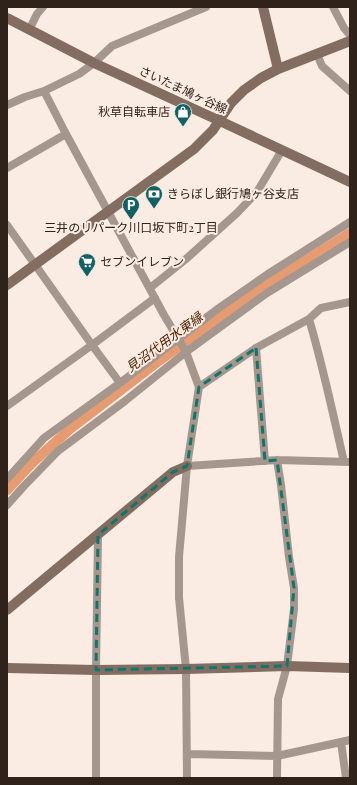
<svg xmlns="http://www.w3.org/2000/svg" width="357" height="785" font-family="'Playfair Display','Noto Sans JP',serif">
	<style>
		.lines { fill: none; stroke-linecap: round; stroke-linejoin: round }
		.canal { stroke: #e69c70; stroke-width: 10 }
		.street { stroke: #a6978e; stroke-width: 8 }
		.secondary { stroke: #836d61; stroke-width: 10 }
		.marked { fill: none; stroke: #0f766e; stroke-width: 3; stroke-dasharray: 8 5; stroke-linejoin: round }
		.labels { text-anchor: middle; stroke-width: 4; stroke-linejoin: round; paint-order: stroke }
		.street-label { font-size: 12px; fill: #2f221a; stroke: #faebe3 }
		.poi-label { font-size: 12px; fill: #2f221a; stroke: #faebe3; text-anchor: start }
		.water-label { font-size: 13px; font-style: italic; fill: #512300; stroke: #faebe3 }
	</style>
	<rect width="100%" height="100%" fill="#faebe3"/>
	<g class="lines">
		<!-- canal -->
		<path class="canal" d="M7 490 31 464 70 429 156 363 271 282 350 233"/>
		<!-- street -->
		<path class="street" d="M333 7 344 28 350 35
			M29 30 37 14 43 7
			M317 54 322 66 350 91
			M44 91 66 134 164 315 186 352 199 387 187 466 179 557V598L186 669 187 778
			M7 105 25 97 44 91 79 74 94 63 112 46 206 7
			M7 168 66 134
			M7 225 92 345 120 383
			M150 288 186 259 237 213 257 192 282 150
			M309 319C323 366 333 414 344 462
			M256 348 265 461
			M199 387 256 348 309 319 321 308 350 302
			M7 406 92 345 155 298
			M277 460 281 485 289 557 294 588V609L287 666 278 699 277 778
			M187 466 277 460 350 462
			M7 479 44 438 120 383 219 308 268 274 350 222
			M7 505 24 486 58 451 125 401 186 352 227 322 267 293 350 242
			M341 742 346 778
			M188 754 277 756 350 740
			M96 778V670L98 535"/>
		<!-- secondary -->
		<path class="secondary" d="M263 7 278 69
			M7 18 94 63 220 121 350 182
			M7 285 194 149 213 130 231 103 244 90 261 78 278 69 350 41
			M7 610 173 472 187 466
			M7 668 96 670 186 669 287 666 350 668"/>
	</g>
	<!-- marked area -->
	<path class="marked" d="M256 348 265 461 277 460 294 588 287 666 96 670 98 535 173 472 187 466 199 387Z"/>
	<!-- icons -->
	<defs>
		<g id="shop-pin" transform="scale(0.9)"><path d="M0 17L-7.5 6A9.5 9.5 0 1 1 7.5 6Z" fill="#106166" stroke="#faebe3"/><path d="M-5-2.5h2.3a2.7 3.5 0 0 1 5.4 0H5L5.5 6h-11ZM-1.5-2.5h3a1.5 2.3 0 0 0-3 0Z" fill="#fff"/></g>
		<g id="bank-pin" transform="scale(0.9)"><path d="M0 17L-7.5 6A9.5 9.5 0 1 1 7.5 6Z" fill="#106166" stroke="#faebe3"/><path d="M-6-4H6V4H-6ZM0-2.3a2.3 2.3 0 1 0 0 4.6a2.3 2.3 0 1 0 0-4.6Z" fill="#fff"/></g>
		<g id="parking-pin" transform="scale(0.9)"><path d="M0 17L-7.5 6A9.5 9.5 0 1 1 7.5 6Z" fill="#106166" stroke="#faebe3"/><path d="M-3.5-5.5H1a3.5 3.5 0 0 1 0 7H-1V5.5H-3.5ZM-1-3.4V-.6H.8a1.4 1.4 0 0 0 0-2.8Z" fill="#fff"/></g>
		<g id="supermarket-pin" transform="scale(0.9)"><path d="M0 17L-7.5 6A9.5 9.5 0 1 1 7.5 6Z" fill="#106166" stroke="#faebe3"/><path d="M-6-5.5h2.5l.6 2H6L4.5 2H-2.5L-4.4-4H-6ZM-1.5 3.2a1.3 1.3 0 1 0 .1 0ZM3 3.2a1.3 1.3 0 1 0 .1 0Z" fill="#fff"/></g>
	</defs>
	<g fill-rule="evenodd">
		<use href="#shop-pin" x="183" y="112"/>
		<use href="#bank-pin" x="154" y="194"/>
		<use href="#parking-pin" x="131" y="205"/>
		<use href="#supermarket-pin" x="87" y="262"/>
	</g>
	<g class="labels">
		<!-- street labels -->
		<g class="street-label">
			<text transform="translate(183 90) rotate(25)" y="4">さいたま鳩ヶ谷線</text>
		</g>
		<!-- poi labels -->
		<g class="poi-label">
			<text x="170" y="116" text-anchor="end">秋草自転車店</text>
			<text x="167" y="198">きらぼし銀行鳩ヶ谷支店</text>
			<text x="131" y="232" text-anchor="middle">三井のリパーク川口坂下町2丁目</text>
			<text x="100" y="266">セブンイレブン</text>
		</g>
		<!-- water labels -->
		<g class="water-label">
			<text transform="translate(164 342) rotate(-36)" y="5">見沼代用水東縁</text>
		</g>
	</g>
	<!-- border -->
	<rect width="357" height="785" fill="none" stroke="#2f221a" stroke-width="16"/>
</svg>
